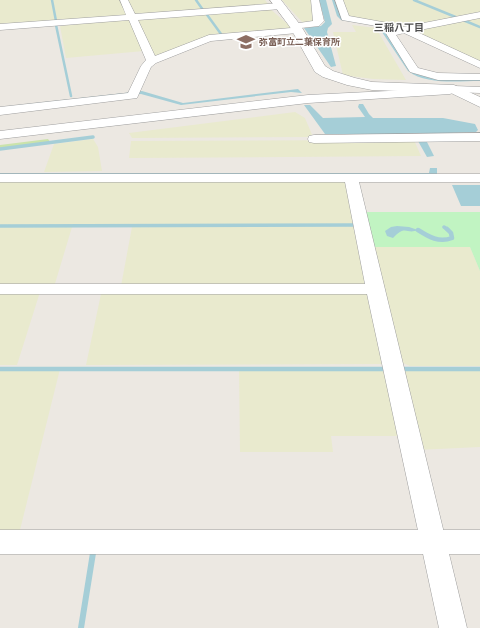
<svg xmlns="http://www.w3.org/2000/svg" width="480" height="628" font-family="Rubik,'Noto Sans JP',sans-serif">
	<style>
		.farmland { fill: #e9eace }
		.grass { fill: #cae3ab }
		.park { fill: #c1f4c2 }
		.water { fill: #a5ced7 }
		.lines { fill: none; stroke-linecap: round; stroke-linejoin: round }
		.stream-far3 { stroke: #a5ced7; stroke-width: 2.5 }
		.stream-far2 { stroke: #a5ced7; stroke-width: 3.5 }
		.stream-far1 { stroke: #a5ced7; stroke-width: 4.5 }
		.stream { stroke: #a5ced7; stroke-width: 6 }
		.minor-casing { stroke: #9f9f9f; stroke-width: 1 }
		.tertiary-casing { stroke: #9f9f9f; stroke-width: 1 }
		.minor { fill: #fff; fill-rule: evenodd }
		.tertiary { fill: #fff; fill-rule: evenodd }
		.labels { text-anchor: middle; stroke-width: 3; stroke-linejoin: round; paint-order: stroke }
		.far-education-label { font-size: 9px; font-weight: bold; fill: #785e54; stroke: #fff; text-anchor: start }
		.far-neighbourhood-label { font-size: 10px; font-weight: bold; fill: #4e4e4e; stroke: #fff }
	</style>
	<rect width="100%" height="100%" fill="#ece8e2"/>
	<!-- farmland -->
	<path class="farmland" d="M0 0H121L127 15 0 25Z
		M127 0H265L269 5 135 15Z
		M282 0H311L315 22 304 24Z
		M342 0H480V15L393 31 350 19Z
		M269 8 290 26V28L216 35 153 57 136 19Z
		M480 16V64L410 31Z
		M129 18 144 51 66 58 60 26 87 23V22Z
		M352 25 376 28 406 80 373 79 343 75 333 32H356Z
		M295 112 305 118 313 137 132 138 129 133Z
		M93 139 98 147 102 171 44 172 54 144Z
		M414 140 421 156 129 158 131 141Z
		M0 180 347 181 366 286H121L132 227H72L54 287H0Z
		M371 247H470L480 271V366H410L398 361Z
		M0 292H40L17 365H0Z
		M368 292 388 364 86 365 101 294Z
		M0 369H60L19 534H0Z
		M239 369H385L400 436H331L333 452H240Z
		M400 369H480V447L417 450Z"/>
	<!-- grass -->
	<path class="grass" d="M48 139 51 143 0 149V145Z"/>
	<!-- park -->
	<path class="park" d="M363 212H480V271L470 247H371Z"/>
	<!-- water -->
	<path class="water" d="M319 0H326L332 24 328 28 327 32 336 66 331 67 304 28 321 26 325 22Z
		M332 0H336L342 18 382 27 415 73 433 78 480 79V81C458 81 426 85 408 71L380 29 372 25 341 20 337 16Z
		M298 89 302 93 291 92 181 105 141 94 0 107 142 91 183 103Z
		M359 104H363L369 114 373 118H443L475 124 478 130 476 132 423 134 434 156 427 157 414 134H325L304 105H310L323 118 365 117 358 107Z
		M430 168H437V176H0V173H429Z
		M452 185H480V206H461Z
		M397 226 409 227 418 230C406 235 406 224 393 238L387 236 385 231 391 227Z"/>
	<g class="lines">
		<!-- stream-far3 -->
		<path class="stream-far3" d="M52 0 56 21
			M196 0 203 10
			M414 0 458 18
			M205 12 221 34
			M463 20 480 27
			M56 25 71 96"/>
		<!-- stream-far2 -->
		<path class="stream-far2" d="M0 149 93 137
			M0 226 356 225
			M444 227 448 230"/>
		<!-- stream-far1 -->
		<path class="stream-far1" d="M418 230C429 237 439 243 452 238L451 233 447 229
			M0 369H388
			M400 369H480"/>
		<!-- stream -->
		<path class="stream" d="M81 628 93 553"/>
		<!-- minor casing -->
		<g class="minor-casing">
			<path id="minor" d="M120 0H128L135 14 281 3 286 6 281 9 138 20 155 56 209 35 291 28 290 26 292 24 313 21 311 0H319L324 21 319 26 301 28 302 30 300 32 297 33 211 41 156 63 151 67 137 98 0 115V107L128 93 141 66 146 60 129 20 0 30V24L126 15Z
				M335 0H343L349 16 388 23 393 29 480 12V18L415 31 480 61V68L404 33 396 35 418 68 438 73 480 74V80H438L410 72 382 27 342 20Z
				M454 86 480 87V93L455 92 450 94 308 103 0 139V131L308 95 449 88Z
				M480 133V141L314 143 309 142 308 139 309 136 314 135Z
				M0 174H480V182H359L467 628H439L367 294H0V284H365L345 182H0Z"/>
		</g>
		<!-- tertiary casing -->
		<g class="tertiary-casing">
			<path id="tertiary" d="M270 0H281L301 26 325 66 333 71 355 78 372 82 454 85 480 97V107L451 93 372 90 347 85 323 77 315 72 290 27Z
				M0 530H480V554H0Z"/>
		</g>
		<!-- minor -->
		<use href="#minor" class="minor"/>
		<!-- tertiary -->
		<use href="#tertiary" class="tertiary"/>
	</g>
	<!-- icons -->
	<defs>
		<g id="school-bare" transform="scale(1.38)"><path d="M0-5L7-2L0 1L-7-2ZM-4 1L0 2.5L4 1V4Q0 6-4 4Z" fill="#8d6e63" stroke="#fff" stroke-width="2.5" paint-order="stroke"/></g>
	</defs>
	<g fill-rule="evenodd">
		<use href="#school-bare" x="246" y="42"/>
	</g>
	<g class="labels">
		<!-- far-education labels -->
		<g class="far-education-label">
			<text x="259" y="45">弥富町立二葉保育所</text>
		</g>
		<!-- far-neighbourhood labels -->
		<g class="far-neighbourhood-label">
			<text x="399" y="31">三稲八丁目</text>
		</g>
	</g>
</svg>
